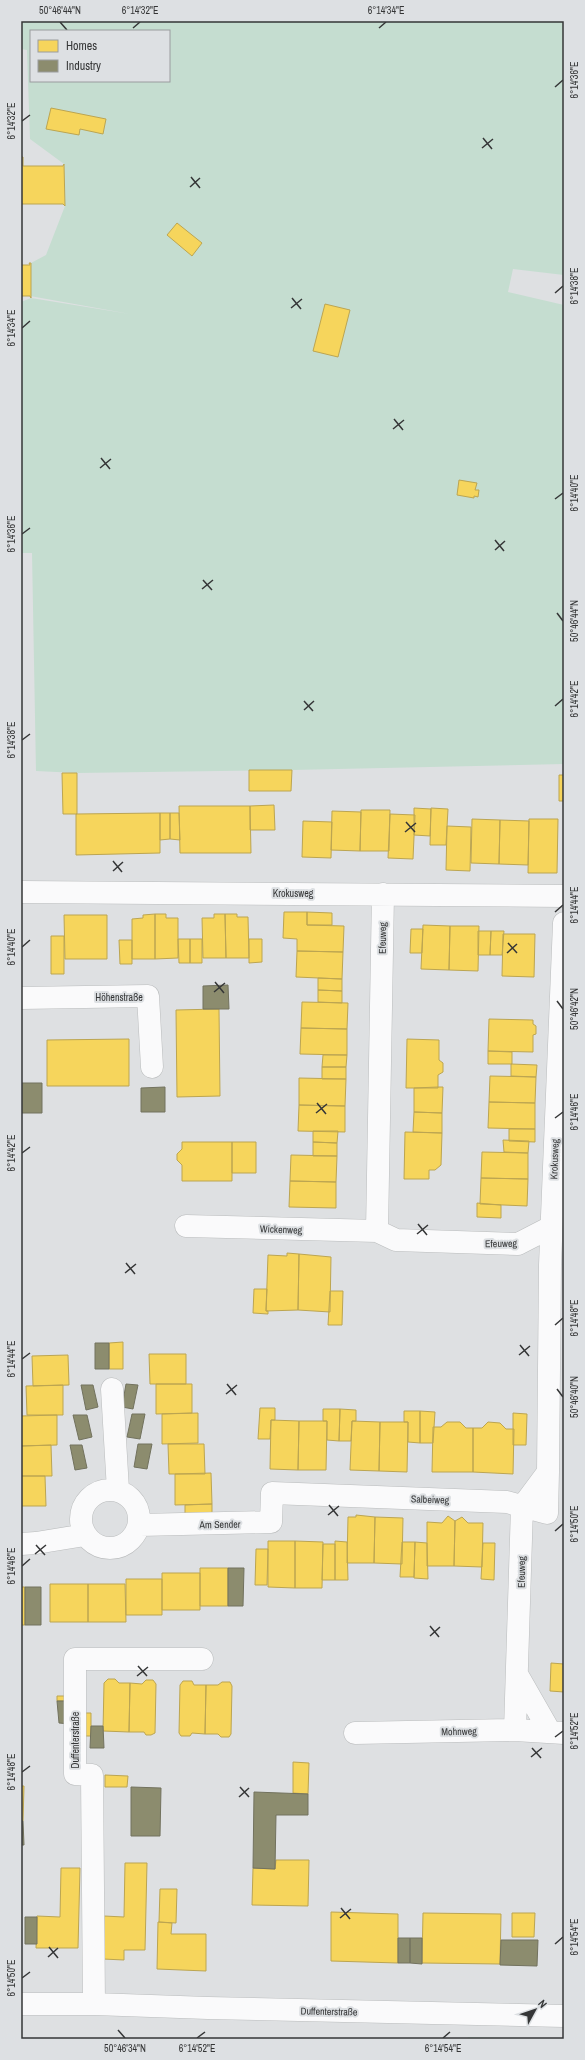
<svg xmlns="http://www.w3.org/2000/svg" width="585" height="2060" font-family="'Archivo Narrow',sans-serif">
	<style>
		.green { fill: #c5ddd0; fill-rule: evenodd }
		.homes { fill: #f6d55c; stroke: #bca551 }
		.industry { fill: #8c8c6e; stroke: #72725e }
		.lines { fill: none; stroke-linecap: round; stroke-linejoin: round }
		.minor-casing { stroke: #babcbd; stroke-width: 23 }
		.minor { stroke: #fafafb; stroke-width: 22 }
		.ticks { fill: none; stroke: #353637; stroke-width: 1.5 }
		.labels { text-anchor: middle; stroke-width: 4; stroke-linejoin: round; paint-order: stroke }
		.street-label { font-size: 10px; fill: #353637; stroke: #dde0e3 }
		.neatline { fill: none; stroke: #353637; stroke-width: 1.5 }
		.ticks-label { font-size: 10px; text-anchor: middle; fill: #353637 }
	</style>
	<rect width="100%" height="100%" fill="#dee0e2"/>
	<!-- green -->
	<path class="green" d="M21 21H564V275L513 269 508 292 564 305V764L292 770 77 773 36 771 32 553H21V302L31 298 130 314 30 296 31 263 46 255 65 206 64 164 30 139 27 50 21 49ZM31 31H169V81H31Z
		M468 2037 564 2039H467Z"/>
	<!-- homes -->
	<path class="homes" d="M51 108 106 119 103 134 80 129 79 135 46 129Z
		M21 157H23V166H63L64 164 65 206 63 204H21Z
		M177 223 202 243 192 256 167 235Z
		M29 263H31V298L30 296H21V265H30Z
		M325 304 350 310 338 357 313 351Z
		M459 480 477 483 475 490H479L478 497 474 496V498L457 495Z
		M249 770H292L291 791H249Z
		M62 773H77V814H63Z
		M559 775H564V801H559Z
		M274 805 275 830H250V806Z
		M179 806H250L251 853H180Z
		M414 808 431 809 430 836 414 835Z
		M431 808 448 809 446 845H430Z
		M361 810H390L389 851H360Z
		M332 811 361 812 360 851 331 850Z
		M160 813V853L76 855V814Z
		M160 813H170V839L160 840Z
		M170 813H179L180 840 170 839Z
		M390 814 415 815 413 859 388 858Z
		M472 819 500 820 499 864 471 863Z
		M529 819H558L557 873H528Z
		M500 820 529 821 528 865 499 864Z
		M303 821 332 822 331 858 302 857Z
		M447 826 471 827 470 871 446 870Z
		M284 912H307V925L344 926 343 952 297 951V939L283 938Z
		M307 912 332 913V925H307Z
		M155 914V959H132V919L143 918V915Z
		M155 914H166V918H178V958L155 959Z
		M214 914H225L226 958H203L202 918H214Z
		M225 914H237V917H248L249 958H226Z
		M64 915H107V959H65Z
		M423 925 450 926 449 970 421 969Z
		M450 926H479L478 971 449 970Z
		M411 929H423L422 953H410Z
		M478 931H491L490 955H478Z
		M491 931H504L502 955H490Z
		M503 934H535L534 977 502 976Z
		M51 936H64V974H51Z
		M178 939H190V963H179Z
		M190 939H202V963H190Z
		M249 939H262V962L249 963Z
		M119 940H132V964H120Z
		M297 951 343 952 342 979 296 977Z
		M318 978 342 979V991L318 990Z
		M318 990 342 991V1003L318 1002Z
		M302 1002 348 1003 347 1029 301 1028Z
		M219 1009 220 1096 177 1097 176 1010Z
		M489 1019 533 1020V1024L536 1026V1034L533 1035V1052L488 1051Z
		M301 1028 347 1029V1055L300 1054Z
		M129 1039V1086H47V1040Z
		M407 1039 439 1040V1060L443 1063V1072L438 1075V1088H406Z
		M488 1051 512 1052V1064H488Z
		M323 1055H347L346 1067H322Z
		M511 1064 537 1065 536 1077 511 1076Z
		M322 1067H346V1079H322Z
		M490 1076 536 1077 535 1103 489 1102Z
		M299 1078 346 1079 345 1106 299 1105Z
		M438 1087H443L442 1113 414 1112V1088Z
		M489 1102 535 1103V1129L488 1128Z
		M299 1105 345 1106V1132L298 1131Z
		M414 1112 442 1113V1133L413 1132Z
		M509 1129H535V1142L509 1141Z
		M313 1131H338L337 1143 313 1142Z
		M405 1132 442 1133 441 1165 435 1170H429V1179H404Z
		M503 1140 529 1141 528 1153 504 1152Z
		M182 1142H232V1181H182V1165L177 1160V1154L182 1149Z
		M232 1142H256V1173H232Z
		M313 1142 337 1143V1156H313Z
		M482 1152 528 1153V1179L481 1178Z
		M291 1155 337 1156 336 1182 290 1181Z
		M481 1178 528 1179 527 1206 480 1204Z
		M290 1181 336 1182V1208L289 1207Z
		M477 1203 501 1205V1218L477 1217Z
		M287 1253 299 1254 298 1310 266 1311 268 1255 287 1256Z
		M299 1254 331 1257 330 1312 298 1310Z
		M254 1289H267L266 1311H268V1314L253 1313Z
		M330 1291H343L342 1325H328Z
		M123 1342V1369H109V1343Z
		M149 1354H186V1384H150Z
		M68 1355 69 1385 33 1386 32 1356Z
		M156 1384H192V1413L156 1414Z
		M63 1385V1415H27L26 1386Z
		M260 1408H275V1420H271L270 1439H258Z
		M323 1409H340L339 1441 327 1440V1421H323Z
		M340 1409 356 1410V1421H352L351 1441H339Z
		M404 1411H420V1443L408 1442V1422H404Z
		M420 1411 435 1412 433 1443H420Z
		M198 1413V1443L162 1444V1414Z
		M513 1413 527 1414 526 1445H513Z
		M57 1415V1445L21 1446V1416Z
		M271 1420 299 1421 298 1470 270 1469Z
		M299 1421H327L326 1470H298Z
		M352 1421 380 1422 379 1471 350 1470Z
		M380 1422H408L407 1472 379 1471Z
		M447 1422H460L466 1428H473V1472H432L433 1427H441Z
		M488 1422 500 1423 506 1429H514L513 1474 473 1472V1428H482Z
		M168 1444H204L205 1474H169Z
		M51 1445 52 1476H21V1446Z
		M211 1473 212 1504 175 1505V1474Z
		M21 1476H45L46 1506H21Z
		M212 1504V1516H185V1505Z
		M356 1515 375 1517 374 1563H347L348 1517H356Z
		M448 1516 455 1521 454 1566H427V1522L442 1523Z
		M375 1517 403 1518 402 1564 374 1563Z
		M462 1517 468 1523H483L482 1567 454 1566 455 1521Z
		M268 1541H295V1588L268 1587Z
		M295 1541 323 1542 322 1588H295Z
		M335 1541 347 1542 348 1580H335Z
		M402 1542H415L414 1577H400Z
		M415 1542 427 1543 428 1579 414 1578Z
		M483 1543H495L494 1580 481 1579Z
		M323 1544H335V1580H322Z
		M256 1549H268L267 1585H255Z
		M200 1568H228V1606H200Z
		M162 1573H200V1610H162Z
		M126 1579H162V1615H126Z
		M50 1584H88V1622H50Z
		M88 1584H125L126 1622H88Z
		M21 1587H25V1625H21Z
		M551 1663 564 1664V1692L550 1691Z
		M108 1679H115L119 1683H130L129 1732 103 1731 104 1683Z
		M146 1680H153L156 1684 155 1733 151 1735H146L144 1732H129L130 1683 142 1684Z
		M183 1681H192L194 1685H206L205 1734 192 1733 190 1736H181L179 1733 180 1685Z
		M222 1682H230L232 1686 231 1734 229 1737H221L218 1734H205L206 1685H218Z
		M57 1696H67V1701H57Z
		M80 1713H91V1736H80Z
		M293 1762 309 1763 308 1794 293 1793Z
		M105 1775 128 1776 127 1787H105Z
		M21 1786H24L23 1821H21Z
		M276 1860H309L308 1906 252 1905 253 1868 275 1869Z
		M125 1863H147L145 1950H124V1960L103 1959 104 1916 124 1917Z
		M61 1868H80L78 1948H36L37 1916 60 1917Z
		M160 1889H177L176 1923 159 1922Z
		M331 1912 398 1914V1963L331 1961Z
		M423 1913 501 1914 500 1964 422 1963Z
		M512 1913H535L534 1937H512Z
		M158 1922 172 1923 171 1934H206V1971L157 1969Z"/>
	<!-- industry -->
	<path class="industry" d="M228 985 229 1009H203V986Z
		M21 1083H42V1113H21Z
		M165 1087V1112H141V1088Z
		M95 1343H109V1369H95Z
		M126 1384 138 1385 133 1409 122 1407Z
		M81 1385H93L98 1407 86 1410Z
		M132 1414H145L140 1439 127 1437Z
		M73 1415H87L92 1437 79 1440Z
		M138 1444H152L147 1469 134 1467Z
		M70 1445H82L87 1468 75 1470Z
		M228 1568H244L243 1606H228Z
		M25 1587H41V1625H25Z
		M57 1701H71L70 1724 59 1723Z
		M91 1726H103L104 1748H90Z
		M131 1787 161 1788 160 1836H131Z
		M254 1792 308 1794V1815H276L275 1869 253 1868Z
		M21 1821H23L24 1845H21Z
		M25 1917H37V1944H25Z
		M398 1938H410V1963H398Z
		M410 1938H422V1964L410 1963Z
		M501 1940H538L537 1966 500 1965Z"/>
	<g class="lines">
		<!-- minor casing -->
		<g class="minor-casing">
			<path id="minor" d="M21 892 564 896
				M383 894 377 1231 396 1240 518 1244 551 1227
				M21 998 148 996 152 1067
				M186 1226 377 1231
				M112 1389 118 1490
				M81 1519a29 29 0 1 1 58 0a29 29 0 1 1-58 0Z
				M140 1525 271 1522 272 1493 507 1502 547 1513 548 1472
				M21 1544 36 1543 85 1535
				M518 1676 550 1732
				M515 1730 522 1507 548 1472 550 1265 564 923
				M355 1733 515 1730 564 1733
				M21 2004H94L208 2008 564 2016
				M94 2004 92 1775 75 1774V1659H202"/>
		</g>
		<!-- minor -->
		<use href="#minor" class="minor"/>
	</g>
	<!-- ticks -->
	<path class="ticks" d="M60 22 67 30M133 28 140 22M379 28 386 22M555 87 563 80M22 121 30 115M483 138 492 149M482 148 493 139M191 177 200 188M190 187 200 178M555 293 563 286M292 298 301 309M291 308 302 299M22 328 30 321M394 419 403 430M393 429 404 420M101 458 110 469M100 468 111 459M555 499 563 493M22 534 30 528M495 540 504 551M495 550 505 541M203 580 212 590M202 589 213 580M557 613 563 621M304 701 313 711M555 706 563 699M304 710 314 701M22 740 30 734M406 822 415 832M405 832 416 823M113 861 122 872M113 871 123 862M555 912 563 905M508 943 517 953M22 947 30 940M507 953 517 944M215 982 224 993M214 992 225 983M557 1001 563 1009M317 1103 326 1114M316 1113 327 1104M555 1118 563 1112M22 1153 30 1147M418 1224 427 1235M417 1234 428 1225M126 1263 135 1274M125 1273 136 1264M555 1325 563 1318M520 1345 529 1356M519 1355 530 1346M22 1359 30 1353M227 1384 236 1395M557 1389 563 1397M226 1394 237 1385M329 1505 338 1516M328 1515 339 1506M555 1531 563 1524M36 1545 45 1555M35 1554 46 1545M22 1566 30 1559M430 1626 439 1637M430 1636 440 1627M138 1666 147 1676M137 1676 148 1667M555 1737 563 1731M532 1748 541 1758M531 1757 542 1748M22 1772 30 1766M240 1787 249 1797M239 1797 249 1788M341 1908 350 1919M340 1918 351 1909M555 1944 563 1937M49 1947 58 1958M48 1957 58 1948M22 1978 30 1972M118 2030 125 2038M197 2038 205 2032M443 2038 450 2032"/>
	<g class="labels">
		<!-- street labels -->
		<g class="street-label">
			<text x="293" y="897">Krokusweg</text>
			<text transform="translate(382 938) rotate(-89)" y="4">Efeuweg</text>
			<text x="119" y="1001">Höhenstraße</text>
			<text transform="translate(554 1159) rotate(-88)" y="4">Krokusweg</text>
			<text transform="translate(281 1229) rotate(2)" y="4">Wickenweg</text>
			<text transform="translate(501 1243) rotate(-1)" y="4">Efeuweg</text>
			<text transform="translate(430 1499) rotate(2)" y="4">Salbeiweg</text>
			<text transform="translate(220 1524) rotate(-1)" y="4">Am Sender</text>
			<text transform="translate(521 1572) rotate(-89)" y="4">Efeuweg</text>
			<text transform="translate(459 1731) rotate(-1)" y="4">Mohnweg</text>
			<text transform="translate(75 1740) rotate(-90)" y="4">Duffenterstraße</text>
			<text transform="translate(329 2011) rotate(1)" y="4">Duffenterstraße</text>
		</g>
	</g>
	<!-- border -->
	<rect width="585" height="2060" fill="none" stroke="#dde0e3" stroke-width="44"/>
	<!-- legend -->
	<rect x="30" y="30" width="140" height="52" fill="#dde0e3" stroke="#9a9c9e"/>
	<rect x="38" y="40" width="20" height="12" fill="#f6d55c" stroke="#9a9c9e"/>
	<text x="66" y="50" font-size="12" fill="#353637">Homes</text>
	<rect x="38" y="60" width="20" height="12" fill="#8c8c6e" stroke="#9a9c9e"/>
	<text x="66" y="70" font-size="12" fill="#353637">Industry</text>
	<!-- north arrow -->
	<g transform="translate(535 2010) rotate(50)" stroke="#dde0e3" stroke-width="3" paint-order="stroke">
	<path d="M0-3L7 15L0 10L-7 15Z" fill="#353637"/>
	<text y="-6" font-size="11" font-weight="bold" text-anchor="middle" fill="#353637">N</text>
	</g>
	<rect x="22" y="22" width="541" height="2016" class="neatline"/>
	<g class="ticks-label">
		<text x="60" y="14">50°46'44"N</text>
		<text x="140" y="14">6°14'32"E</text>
		<text x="386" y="14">6°14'34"E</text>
		<text transform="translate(574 80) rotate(-90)" y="4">6°14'36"E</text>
		<text transform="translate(11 121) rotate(-90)" y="4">6°14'32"E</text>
		<text transform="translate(574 286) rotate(-90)" y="4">6°14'38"E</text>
		<text transform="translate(11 328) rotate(-90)" y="4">6°14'34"E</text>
		<text transform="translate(574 493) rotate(-90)" y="4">6°14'40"E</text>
		<text transform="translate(11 534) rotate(-90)" y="4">6°14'36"E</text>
		<text transform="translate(574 621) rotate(-90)" y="4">50°46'44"N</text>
		<text transform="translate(574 699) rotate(-90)" y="4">6°14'42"E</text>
		<text transform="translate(11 740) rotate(-90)" y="4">6°14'38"E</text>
		<text transform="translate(574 905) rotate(-90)" y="4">6°14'44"E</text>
		<text transform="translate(11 947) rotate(-90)" y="4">6°14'40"E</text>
		<text transform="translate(574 1009) rotate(-90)" y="4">50°46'42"N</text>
		<text transform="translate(574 1112) rotate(-90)" y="4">6°14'46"E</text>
		<text transform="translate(11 1153) rotate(-90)" y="4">6°14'42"E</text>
		<text transform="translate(574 1318) rotate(-90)" y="4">6°14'48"E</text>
		<text transform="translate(11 1359) rotate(-90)" y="4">6°14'44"E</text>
		<text transform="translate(574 1397) rotate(-90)" y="4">50°46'40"N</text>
		<text transform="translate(574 1524) rotate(-90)" y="4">6°14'50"E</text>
		<text transform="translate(11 1566) rotate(-90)" y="4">6°14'46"E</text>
		<text transform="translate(574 1731) rotate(-90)" y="4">6°14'52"E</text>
		<text transform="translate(11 1772) rotate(-90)" y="4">6°14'48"E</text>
		<text transform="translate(574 1937) rotate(-90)" y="4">6°14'54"E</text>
		<text transform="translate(11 1978) rotate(-90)" y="4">6°14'50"E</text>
		<text x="125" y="2052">50°46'34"N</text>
		<text x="197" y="2052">6°14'52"E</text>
		<text x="443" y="2052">6°14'54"E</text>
	</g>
</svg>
